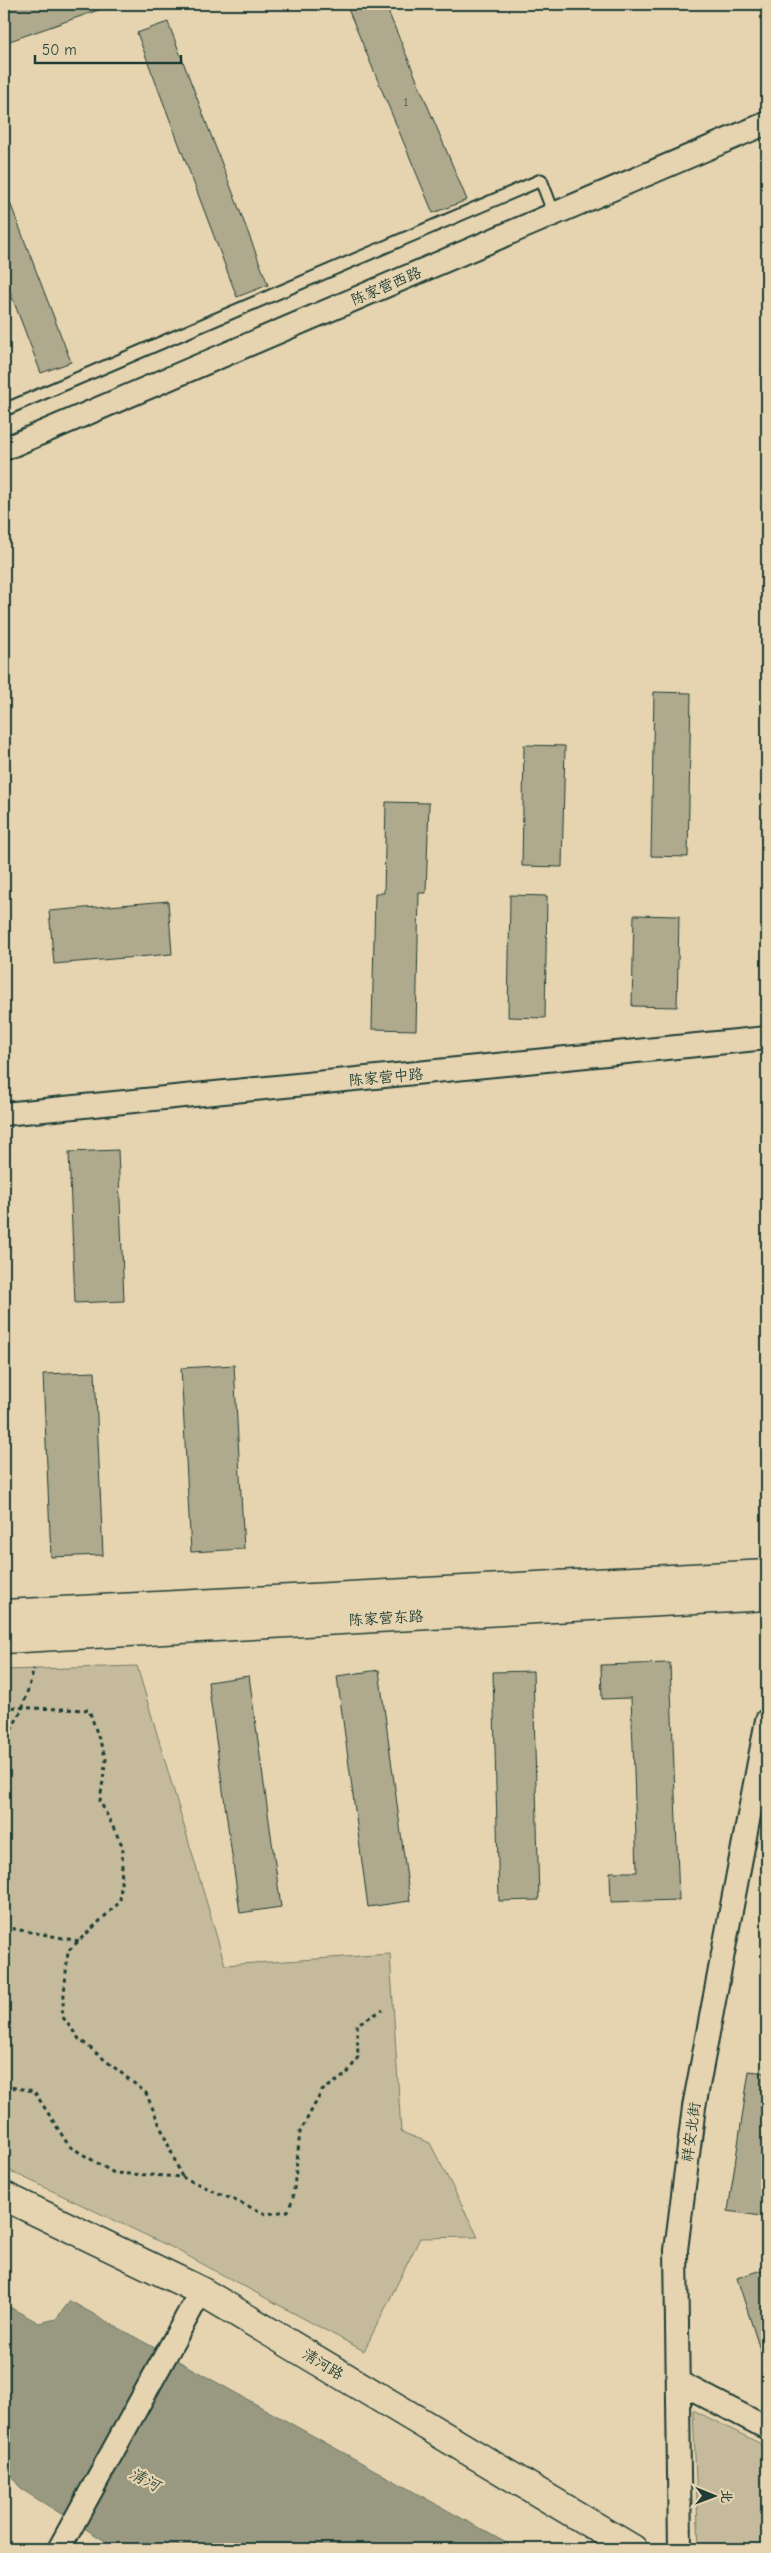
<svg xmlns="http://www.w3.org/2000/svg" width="771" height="2553" font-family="'Comic Neue','LXGW WenKai TC',sans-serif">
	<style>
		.green { fill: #c5bb9c; stroke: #727c68 }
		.water { fill: #989980; stroke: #687462 }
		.building { fill: #afaa8e; stroke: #1f3d34 }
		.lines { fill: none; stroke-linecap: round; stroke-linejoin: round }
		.lane-casing { stroke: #1f3d34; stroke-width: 15 }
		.street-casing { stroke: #1f3d34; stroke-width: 26 }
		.secondary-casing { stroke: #1f3d34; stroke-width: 31 }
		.path { stroke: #1f3d34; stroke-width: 3; stroke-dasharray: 4 4; stroke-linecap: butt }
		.lane { stroke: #e6d4b1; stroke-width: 11 }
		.street { stroke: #e6d4b1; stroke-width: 22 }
		.secondary { stroke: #e6d4b1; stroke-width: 28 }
		.labels { text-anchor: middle; stroke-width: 4.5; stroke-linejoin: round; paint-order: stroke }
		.number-label { font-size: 12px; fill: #43584a }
		.street-label { font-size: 15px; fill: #1f3d34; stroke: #e6d4b1 }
		.water-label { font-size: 16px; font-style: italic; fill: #314b3f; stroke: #e6d4b1 }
	</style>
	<rect width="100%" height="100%" fill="#e6d4b1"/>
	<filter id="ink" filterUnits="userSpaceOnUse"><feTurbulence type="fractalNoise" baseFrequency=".02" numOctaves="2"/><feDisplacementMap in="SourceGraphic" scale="10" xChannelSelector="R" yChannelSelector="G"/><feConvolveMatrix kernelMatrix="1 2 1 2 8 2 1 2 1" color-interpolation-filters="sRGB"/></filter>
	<g filter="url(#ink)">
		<!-- green -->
		<path class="green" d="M137 1666 225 1965 390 1954 401 2132 430 2143 478 2237 420 2238 364 2351 173 2248 4 2168V1670Z
			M693 2410 767 2447V2549H699Z"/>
		<!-- water -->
		<path class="water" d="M70 2301 517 2549H118L21 2489 4 2466V2304L39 2323 56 2319Z"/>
		<!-- building -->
		<path class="building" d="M4 4H110V6L4 43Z
			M346 4H385L467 200 433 213Z
			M168 22 268 285 237 297 137 33Z
			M4 187 71 362 41 373 4 276Z
			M654 692 691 693 688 857 651 856Z
			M524 745 565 746 562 867 522 866Z
			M386 802 429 803 426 893H419L416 1030 372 1029 375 893H384Z
			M510 895 547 896 545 1018 508 1017Z
			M168 901 172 954 54 964 49 911Z
			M634 915 679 916 677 1007 632 1006Z
			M118 1150 124 1301 75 1303 69 1152Z
			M234 1365 244 1549 191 1552 181 1368Z
			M95 1372 103 1555 51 1557 43 1374Z
			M670 1663 679 1900 611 1902 610 1872H637L634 1770 631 1698 602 1699 601 1665Z
			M379 1670 410 1901 368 1907 337 1676Z
			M533 1671 539 1900 499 1901 493 1672Z
			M249 1676 281 1907 240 1913 208 1682Z
			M749 2071 767 2073V2217L728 2211Z
			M767 2268V2361L764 2362 737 2278Z"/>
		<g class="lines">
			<!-- lane casing -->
			<g class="lane-casing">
				<path id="lane" d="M4 410 541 180 554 214"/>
			</g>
			<!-- street casing -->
			<g class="street-casing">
				<path id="street" d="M4 449 767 123
					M4 1114 767 1038
					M678 2382 767 2428
					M59 2549 201 2291
					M680 2549 676 2250 694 2107 767 1720"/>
			</g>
			<!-- secondary casing -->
			<g class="secondary-casing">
				<path id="secondary" d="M4 1614 767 1574
					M4 1639 767 1596
					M4 2196 201 2291 633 2549"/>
			</g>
			<!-- path -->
			<path class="path" d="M4 1707 89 1710 106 1759 100 1801 123 1847 120 1902 68 1951 62 2016 79 2039 146 2093 182 2177
				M4 1744 23 1707 34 1669
				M4 1927 79 1941
				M4 2086 34 2091 69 2146 114 2173 182 2177 266 2214 288 2211 293 2198 300 2132 322 2091 347 2074 358 2057 357 2024 383 2010"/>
			<!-- lane -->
			<use href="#lane" class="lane"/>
			<!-- street -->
			<use href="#street" class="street"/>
			<!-- secondary -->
			<use href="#secondary" class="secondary"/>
		</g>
	</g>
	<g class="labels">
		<!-- number labels -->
		<g class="number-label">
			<text x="406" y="106">1</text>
		</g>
		<!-- street labels -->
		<g class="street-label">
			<text transform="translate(386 286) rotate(-23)" y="5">陈家营西路</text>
			<text transform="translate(386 1077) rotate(-5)" y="5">陈家营中路</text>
			<text transform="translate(386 1618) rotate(-3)" y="5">陈家营东路</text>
			<text transform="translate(691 2132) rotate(-82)" y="5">祥安北街</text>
			<text transform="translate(323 2364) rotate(31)" y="5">清河路</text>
		</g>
		<!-- water labels -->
		<g class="water-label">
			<text transform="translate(145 2479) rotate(27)" y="6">清河</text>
		</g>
	</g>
	<!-- margin -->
	<rect width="771" height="2553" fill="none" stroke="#e6d4b1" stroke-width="20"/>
	<rect x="10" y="10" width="751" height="2533" fill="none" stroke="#1f3d34" stroke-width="2" filter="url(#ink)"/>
	<!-- north arrow -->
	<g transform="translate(714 2496) rotate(91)" stroke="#e6d4b1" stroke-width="4" paint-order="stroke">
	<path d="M0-4L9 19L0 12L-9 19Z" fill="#1f3d34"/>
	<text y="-8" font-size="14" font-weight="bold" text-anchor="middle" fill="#1f3d34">北</text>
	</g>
	<!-- scale -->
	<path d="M35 55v8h146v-8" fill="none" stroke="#1f3d34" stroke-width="2.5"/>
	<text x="42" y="55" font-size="15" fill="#1f3d34" stroke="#e6d4b1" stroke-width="4" paint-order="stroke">50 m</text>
</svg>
